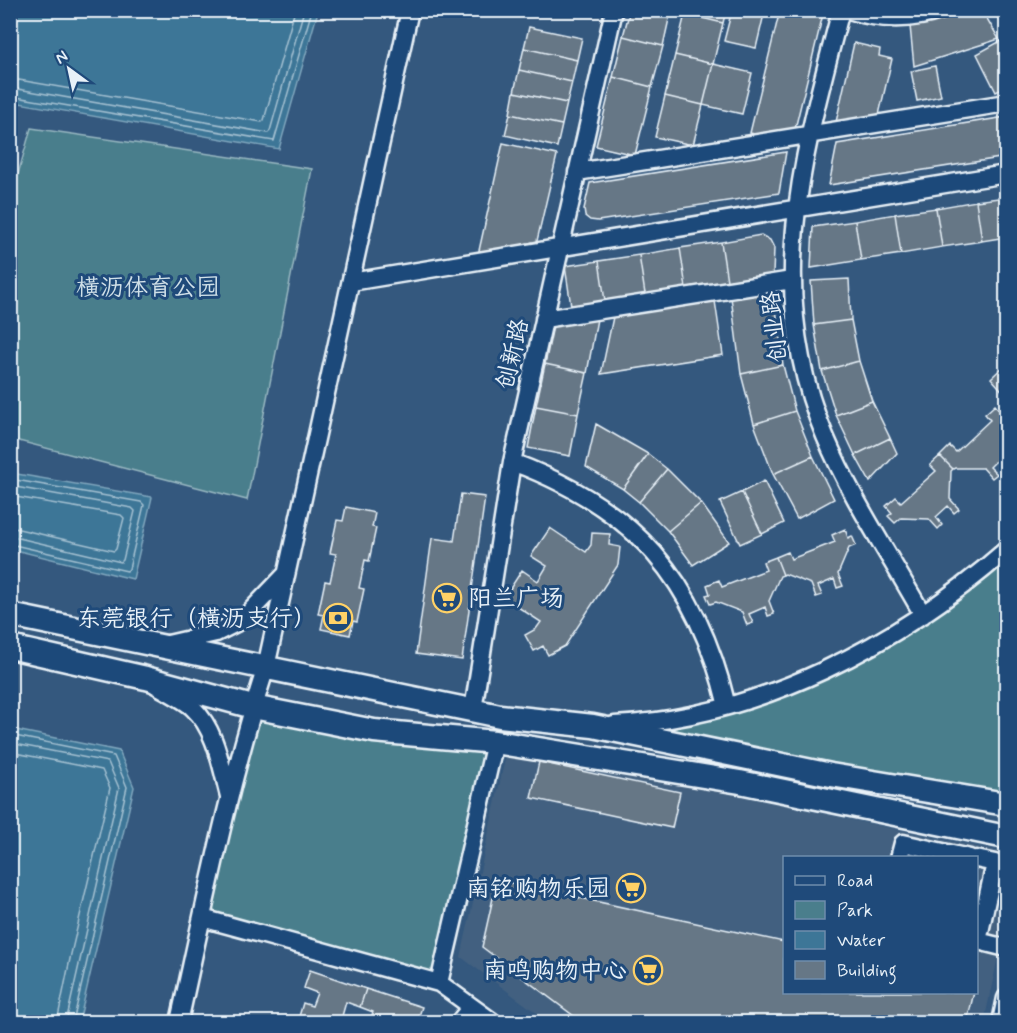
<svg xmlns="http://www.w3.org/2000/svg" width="1017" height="1033" font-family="Mynerve,'LXGW WenKai TC',sans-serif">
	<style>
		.built { fill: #436180; fill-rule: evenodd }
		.green { fill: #4a7e8c; stroke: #99b8c2; stroke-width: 1.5 }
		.water { fill: #3d7697; stroke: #81a7be; stroke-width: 1.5 }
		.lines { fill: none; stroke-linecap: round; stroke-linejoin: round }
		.shore { stroke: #a4c0d1; stroke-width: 1.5 }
		.building { fill: #667786; stroke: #e8f1f8; stroke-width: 1.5 }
		.minor-casing { stroke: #e8f1f8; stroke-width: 21 }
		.major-casing { stroke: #e8f1f8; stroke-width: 27 }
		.minor { stroke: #1f4a7a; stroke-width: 16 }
		.major { stroke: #1f4a7a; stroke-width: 22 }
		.labels { text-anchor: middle; stroke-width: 6; stroke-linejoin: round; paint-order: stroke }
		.park-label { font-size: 24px; fill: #d0e0e8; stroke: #1f4a7a }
		.street-label { font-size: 24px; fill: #e8f1f8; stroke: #1f4a7a }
		.poi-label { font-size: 24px; fill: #e8f1f8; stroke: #1f4a7a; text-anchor: end }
	</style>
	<rect width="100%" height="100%" fill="#34587e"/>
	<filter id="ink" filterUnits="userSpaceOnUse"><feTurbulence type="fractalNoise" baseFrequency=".0167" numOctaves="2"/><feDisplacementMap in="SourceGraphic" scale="12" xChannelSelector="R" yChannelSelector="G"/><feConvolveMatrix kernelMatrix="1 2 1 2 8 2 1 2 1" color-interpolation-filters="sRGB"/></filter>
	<g filter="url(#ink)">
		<!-- built -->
		<path class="built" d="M508 746 1006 853V919L984 1022H549L461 957ZM784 858H976V992H784Z"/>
		<!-- green -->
		<path class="green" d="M31 128 312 169 247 500 11 439V199Z
			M1006 549V803L593 726 664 719 842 661Z
			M253 707 495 742 439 983 202 918Z"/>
		<!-- water -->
		<path class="water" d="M11 10H318V11L279 149 14 102 11 116Z
			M11 473 152 497 133 579 11 549Z
			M11 729 119 751 134 787 79 1022H11Z"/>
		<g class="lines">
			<!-- shore -->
			<path class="shore" d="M10 81 19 80 262 122 264 120 295 10
				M10 90 18 89 268 133 270 131 304 10
				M10 98 16 97 274 141 312 10
				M10 479 141 502 144 505 129 569 127 571 10 544
				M10 486 132 508 135 511 123 560 121 562 10 536
				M10 496 121 515 124 518 116 549 114 551 10 527
				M10 735 114 756 127 787 73 1022
				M10 743 108 762 119 788 66 1022
				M10 752 102 770 110 788 71 954 57 1022"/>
		</g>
		<!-- building -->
		<path class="building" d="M630 10H671L663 46 623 36Z
			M686 10H726L723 23 685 14Z
			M732 10H765L756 48 724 41Z
			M780 10H824L795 129 759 135 750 133Z
			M958 10H982L999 39 914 66 910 26Z
			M685 14 723 23 713 64 675 55Z
			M529 27 582 38 577 60 524 48Z
			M623 36 663 46 652 87 613 77Z
			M1006 38V87L996 92 977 54Z
			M854 43 880 49 879 56 892 59 878 119 836 122Z
			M524 48 577 60 572 82 519 70Z
			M675 55 713 64 703 105 665 96Z
			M713 64 752 73 742 114 703 105Z
			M935 66 941 96 917 101 911 71Z
			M519 70 572 82 567 103 514 92Z
			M613 77 652 87 635 155 596 146Z
			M514 92 567 103 562 125 510 114Z
			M665 96 703 105 693 145 655 137Z
			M510 114 562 125 557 147 505 135Z
			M1006 117V157L829 185 837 144Z
			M503 143 557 155 537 241 478 255Z
			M786 152 779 193 598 221 590 220 585 216 584 209 590 183Z
			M1006 197V237L982 241 976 201Z
			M976 201 982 241 942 247 936 208Z
			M936 208 942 247 901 254 895 214Z
			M895 214 901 254 861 260 855 221Z
			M855 221 861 260 811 268 813 227Z
			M761 235 770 240 774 248 773 274 727 281 721 242Z
			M721 242 727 281 686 288 680 248Z
			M680 248 686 288 645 294 639 255Z
			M639 255 645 294 605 301 599 261Z
			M599 261 605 301 571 306 565 266Z
			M849 279 851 320 814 325 811 281Z
			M774 293 783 365 741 374 731 297Z
			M715 301 723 355 601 374 613 317Z
			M597 319 587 373 545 364 553 326Z
			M851 320 859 361 822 371 814 325Z
			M859 361 872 401 836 415 822 371Z
			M545 364 587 373 578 414 536 406Z
			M1006 364V395L991 378Z
			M783 365 795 411 754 424 741 374Z
			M872 401 890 438 855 455 836 415Z
			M995 405 1001 412 1004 409 1006 411 1004 449 1006 451V460L1002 455 990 467 997 474 992 478 983 468H955L953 469 940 456 950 446 956 452 990 420 985 414Z
			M536 406 578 414 570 456 528 448Z
			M795 411 813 456 773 474 754 424Z
			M596 424 648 454 623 489 586 467Z
			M890 438 897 453 870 482 855 455Z
			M648 454 667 469 639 502 623 489Z
			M813 456 834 499 797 519 773 474Z
			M940 456 953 469 951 471 950 499 959 509 954 513 948 506 936 517 942 525 938 529 929 519 901 518 895 523 888 516 892 513 886 506 896 497 901 502 936 471 930 465Z
			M667 469 701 503 668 531 639 502Z
			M764 481 784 523 762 534 742 492Z
			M742 492 762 534 740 544 720 502Z
			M461 494 485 497 462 660 416 654 432 538 454 541Z
			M701 503 729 542 693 565 668 531Z
			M346 507 375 513 372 527 376 528 369 561 365 560 359 588 364 589 357 622 353 621 350 635 321 629 324 615 318 614 325 581 330 582 336 554 330 553 337 520 343 521Z
			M550 528 586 552 591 545 592 533 610 534 609 545 620 547 618 565 565 646 548 655 543 646 534 651 525 635 536 629 541 622 504 598 522 570 538 581 547 566 531 556Z
			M845 529 848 538 852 536 856 545 849 548 838 574 843 586 837 588 834 579 818 586 822 595 816 597 811 584 785 574 783 575 776 557 788 552 791 559 835 542 832 535Z
			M776 557 783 575 780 576 769 601 774 614 768 616 765 607 749 614 753 623 747 625 742 612 716 602 710 604 706 595 710 594 707 585 719 580 722 587 766 570 763 562Z
			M539 762 680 792 672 828 531 798Z
			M497 880 784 942V992H974L967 1022H582L482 947Z
			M310 970 366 989 360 1007 346 1002 342 1016 351 1019 349 1022H305L298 1020 303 1003 312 1006 317 993 304 988Z
			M366 989 422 1007 417 1022H370L373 1012 360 1007Z"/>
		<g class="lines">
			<!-- minor casing -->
			<g class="minor-casing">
				<path id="minor" d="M841 10C803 154 763 291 825 436 851 498 890 556 923 615
					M849 10C879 21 913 21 943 10
					M577 172 1006 103
					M351 282 1006 174
					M544 319 792 280
					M512 462C634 507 697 579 727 706
					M168 644 216 633 242 620 286 574
					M156 685C166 691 186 701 193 708 216 730 221 766 229 796
					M473 710 512 462 614 10
					M614 725C759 718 899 644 1006 550
					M899 858 903 843 970 858
					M976 859 995 863 978 941 1006 948
					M202 918 439 983 493 1022
					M439 983 495 742
					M179 1022C205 904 229 783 266 667L410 10
					M459 1022 471 1007
					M1001 1022 1006 998"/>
			</g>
			<!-- major casing -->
			<g class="major-casing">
				<path id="major" d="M10 615 500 716 593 726 831 775 1006 804
					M10 647 146 678 253 707 374 731 495 742 740 782 1006 837"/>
			</g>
			<!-- minor -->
			<use href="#minor" class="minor"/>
			<!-- major -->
			<use href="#major" class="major"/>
		</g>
	</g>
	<!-- icons -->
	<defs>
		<g id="supermarket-ring" transform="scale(1.5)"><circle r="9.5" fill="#1f4a7a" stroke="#ffd166" stroke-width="1.5"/><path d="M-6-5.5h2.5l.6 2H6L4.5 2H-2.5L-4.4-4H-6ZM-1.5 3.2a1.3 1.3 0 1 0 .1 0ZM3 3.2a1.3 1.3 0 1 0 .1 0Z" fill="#ffd166"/></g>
		<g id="bank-ring" transform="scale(1.5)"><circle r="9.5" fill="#1f4a7a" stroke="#ffd166" stroke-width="1.5"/><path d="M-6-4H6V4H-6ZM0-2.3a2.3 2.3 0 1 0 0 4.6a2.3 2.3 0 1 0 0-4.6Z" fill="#ffd166"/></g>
	</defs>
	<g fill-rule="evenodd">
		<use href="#supermarket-ring" x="447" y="598"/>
		<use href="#bank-ring" x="338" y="618"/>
		<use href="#supermarket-ring" x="631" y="888"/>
		<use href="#supermarket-ring" x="648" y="970"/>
	</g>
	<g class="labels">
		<!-- park labels -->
		<g class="park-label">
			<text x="148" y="295">横沥体育公园</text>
		</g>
		<!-- street labels -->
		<g class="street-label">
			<text transform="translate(774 327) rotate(-97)" y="8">创业路</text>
			<text transform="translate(512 354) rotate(-77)" y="8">创新路</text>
		</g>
		<!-- poi labels -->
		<g class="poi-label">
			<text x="468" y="606" text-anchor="start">阳兰广场</text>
			<text x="317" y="626">东莞银行（横沥支行）</text>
			<text x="610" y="896">南铭购物乐园</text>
			<text x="627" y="978">南鸣购物中心</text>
		</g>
	</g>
	<!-- margin -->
	<rect width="1017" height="1033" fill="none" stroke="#1f4a7a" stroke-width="36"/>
	<rect x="18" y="18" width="981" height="997" fill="none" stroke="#e8f1f8" stroke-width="2" filter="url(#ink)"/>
	<!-- legend -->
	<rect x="783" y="856" width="195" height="138" fill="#1f4a7a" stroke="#6f8dac" stroke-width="1.5"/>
	<rect x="795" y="876" width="30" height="9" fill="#1f4a7a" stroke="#6f8dac" stroke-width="1.5"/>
	<text x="837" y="886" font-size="18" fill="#e8f1f8">Road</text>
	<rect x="795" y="901" width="30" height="18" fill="#4a7e8c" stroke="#6f8dac" stroke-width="1.5"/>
	<text x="837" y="916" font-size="18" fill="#e8f1f8">Park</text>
	<rect x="795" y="931" width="30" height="18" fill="#3d7697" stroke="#6f8dac" stroke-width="1.5"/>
	<text x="837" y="946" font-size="18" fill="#e8f1f8">Water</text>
	<rect x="795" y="961" width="30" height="18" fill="#667786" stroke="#6f8dac" stroke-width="1.5"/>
	<text x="837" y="976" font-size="18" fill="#e8f1f8">Building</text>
	<!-- north arrow -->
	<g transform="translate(69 69) rotate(327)" stroke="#1f4a7a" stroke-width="4.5" paint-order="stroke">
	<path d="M0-4.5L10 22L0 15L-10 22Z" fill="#e8f1f8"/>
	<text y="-9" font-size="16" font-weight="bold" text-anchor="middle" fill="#e8f1f8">N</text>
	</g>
</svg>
